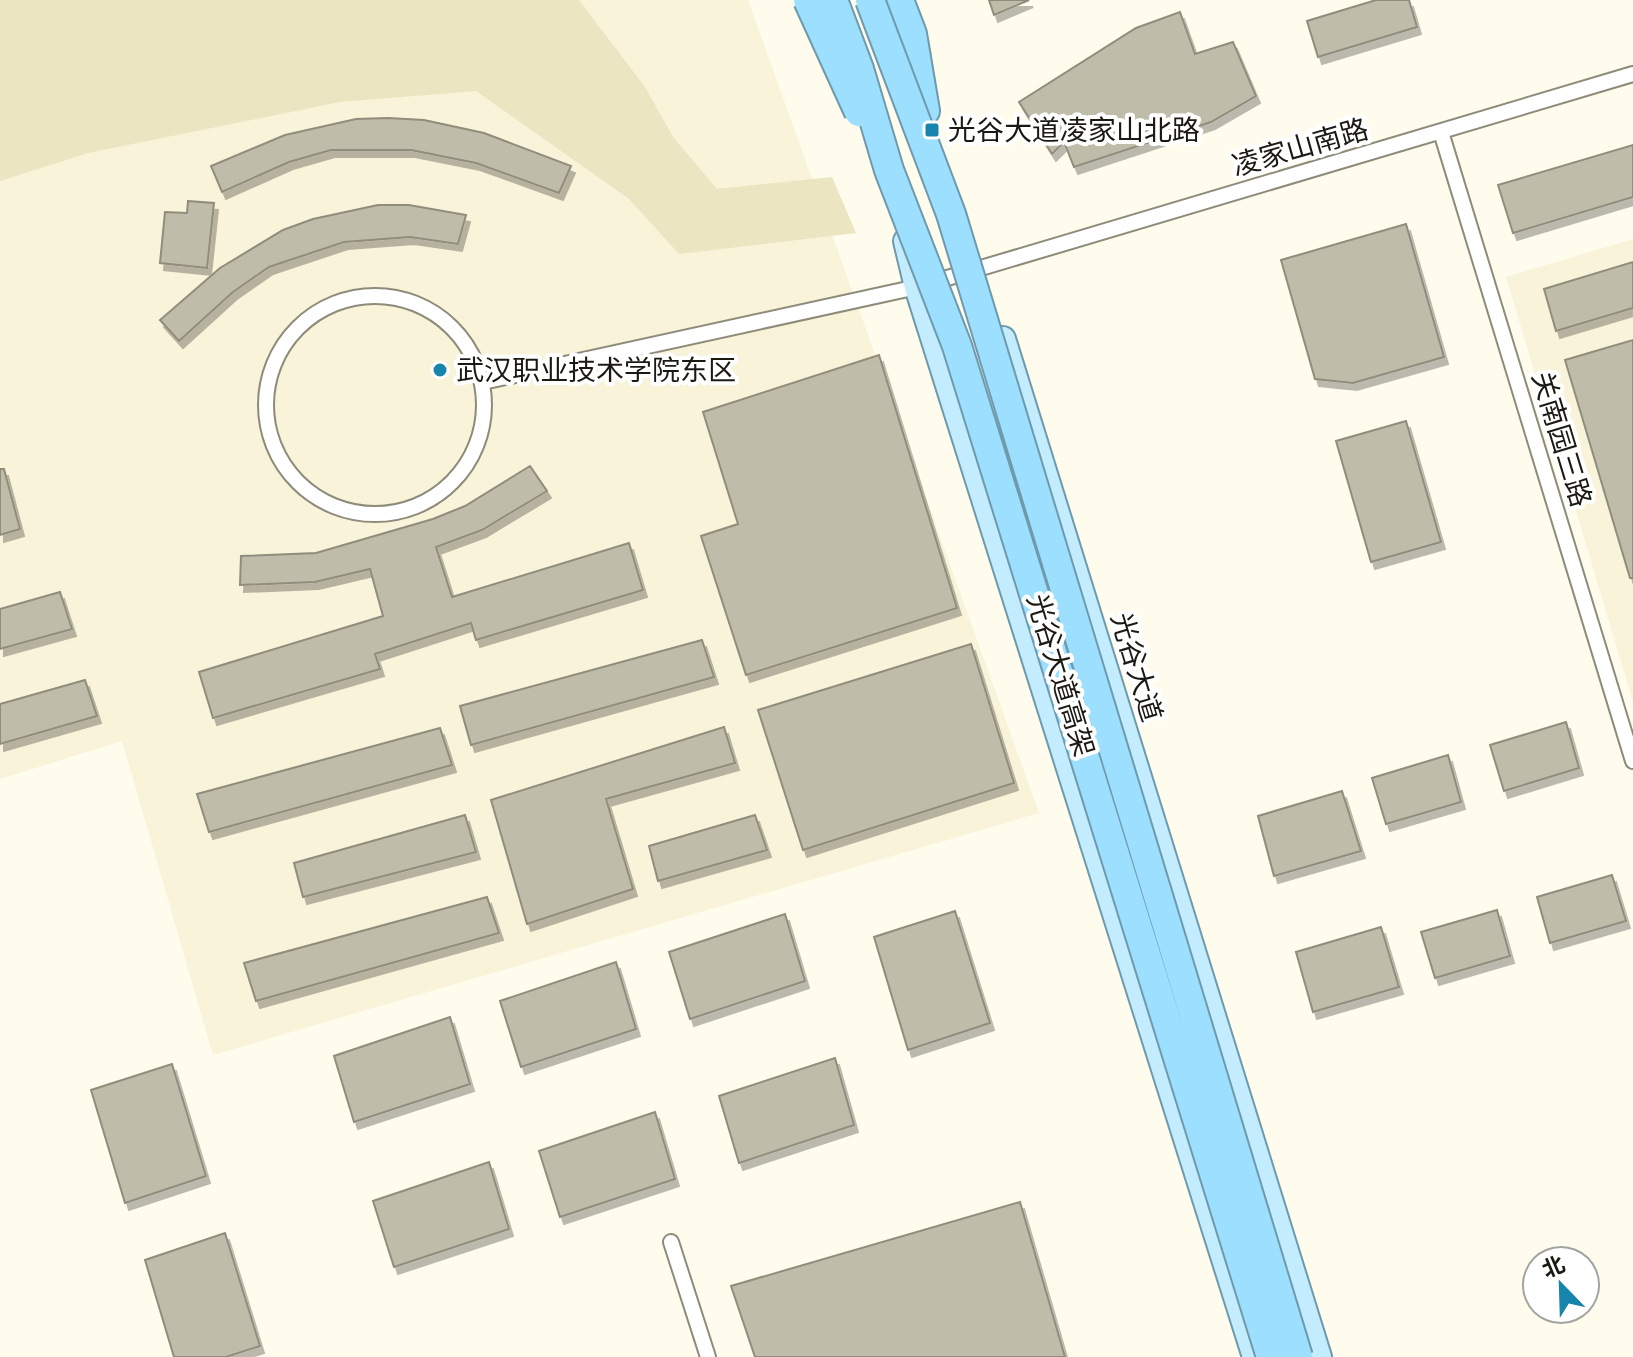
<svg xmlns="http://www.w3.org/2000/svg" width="1633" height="1357" font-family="'PT Serif','Noto Sans SC',serif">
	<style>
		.built { fill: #f8f3d9 }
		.green { fill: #ece5c2 }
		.building { fill: #c0bcaa; stroke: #908d7c; stroke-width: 2; filter: url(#shadow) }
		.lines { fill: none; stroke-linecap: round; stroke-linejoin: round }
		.street-casing { stroke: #8e8b7a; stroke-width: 18 }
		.primary-casing { stroke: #6e9aac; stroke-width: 28 }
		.highway-casing { stroke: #6e9aac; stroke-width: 32 }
		.street { stroke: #fff; stroke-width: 14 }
		.primary { stroke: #c4ecff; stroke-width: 24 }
		.highway { stroke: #9cdfff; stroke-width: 28 }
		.highway-bridge-casing { stroke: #6e9aac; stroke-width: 32; stroke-linecap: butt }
		.highway-bridge { stroke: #9cdfff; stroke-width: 28 }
		.poi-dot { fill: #1784ac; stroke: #fff; stroke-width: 3 }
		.labels { text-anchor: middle; stroke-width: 8; stroke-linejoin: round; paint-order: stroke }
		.poi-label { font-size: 28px; fill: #1a1912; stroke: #fff; text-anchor: start }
		.street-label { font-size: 28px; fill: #1a1912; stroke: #fff }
	</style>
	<defs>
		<filter id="shadow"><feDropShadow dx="4" dy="7" stdDeviation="0" flood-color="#0004"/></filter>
	</defs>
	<rect width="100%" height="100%" fill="#fffced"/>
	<!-- built -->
	<path class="built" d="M0 0H748L1039 813 213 1055 122 741 0 779Z
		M1633 239V702L1506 277Z"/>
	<!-- green -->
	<path class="green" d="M0 0H579L645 87 673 137 717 189 832 177 856 233 679 254 629 199 476 91 340 102 88 153 0 181Z"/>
	<!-- building -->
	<path class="building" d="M989 0H1029L994 15Z
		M1376 0H1409L1417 27 1318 57 1307 21Z
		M1180 12 1195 54 1233 42 1256 96 1211 122 1074 167 1064 142 1052 154 1019 102 1136 28Z
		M388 118 424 120 484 133 571 166 559 193 476 163 411 150H331L289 162 222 192 211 166 285 135 356 119Z
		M1633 145V197L1513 233 1498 185Z
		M188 201 214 203 207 268 160 263 165 212 187 213Z
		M378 205H409L466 215 458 244 410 237 344 242 269 267 233 292 179 341 160 320 220 268 283 230 313 219Z
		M1406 224 1444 357 1353 383 1315 379 1281 260Z
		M1633 262V308L1556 331 1544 289Z
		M1633 340V578H1630L1565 360Z
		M879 355 957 608 746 675 701 536 738 524 703 412Z
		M1406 421 1441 542 1371 562 1336 441Z
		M530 466 547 491 482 530 436 547 452 597 629 543 643 590 476 640 471 623 375 654 380 669 213 718 199 672 383 616 370 569 315 582 240 585 241 556 316 553 433 519 465 506Z
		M0 469H4L20 529 0 535Z
		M60 592 72 629 0 649V609Z
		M702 640 714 677 471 745 460 706Z
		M971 644 1014 783 803 850 758 710Z
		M85 680 97 716 0 744V704Z
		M1566 722 1579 768 1504 791 1490 745Z
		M724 727 735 763 606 799 633 889 527 924 491 800Z
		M440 728 452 765 209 832 197 794Z
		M1448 755 1461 802 1386 824 1372 778Z
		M1342 791 1361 851 1274 876 1258 816Z
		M465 815 476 852 303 897 294 863Z
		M755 815 767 850 658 881 649 846Z
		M1612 875 1626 921 1550 943 1537 897Z
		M487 897 499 933 256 1001 244 963Z
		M1497 910 1510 956 1435 978 1421 932Z
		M955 911 990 1023 908 1050 874 937Z
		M785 914 805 981 690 1019 669 952Z
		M1381 927 1399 987 1313 1012 1296 952Z
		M616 962 636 1029 521 1067 500 1001Z
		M450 1017 470 1084 354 1122 334 1056Z
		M835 1058 854 1125 739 1163 719 1096Z
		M172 1064 206 1176 125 1203 91 1090Z
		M655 1112 675 1179 560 1217 539 1151Z
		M489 1162 509 1229 394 1267 373 1201Z
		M1020 1202 1065 1357H755L731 1286Z
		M225 1233 260 1346 226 1357H174L145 1260Z"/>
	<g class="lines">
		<!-- street casing -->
		<g class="street-casing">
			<path id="street" d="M1441 132 1633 761
				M266 405a109 109 0 1 1 218 0a109 109 0 1 1-218 0Z
				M483 382 917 287 1633 74
				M671 1242 708 1357"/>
		</g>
		<!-- primary casing -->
		<g class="primary-casing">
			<path id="primary" d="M906 241 917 287 1255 1357
				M1003 339 1319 1357"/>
		</g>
		<!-- highway casing -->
		<g class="highway-casing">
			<path id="highway" d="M899 0 912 34 925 111"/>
		</g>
		<!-- street -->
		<use href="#street" class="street"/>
		<!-- primary -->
		<use href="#primary" class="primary"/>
		<!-- highway -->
		<use href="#highway" class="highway"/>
		<!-- highway-bridge casing -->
		<g class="highway-bridge-casing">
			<path id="highway-bridge" d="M808 0 859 112
				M833 0 859 69 889 170 957 346 1271 1357
				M870 0 951 214 1298 1357"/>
		</g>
		<!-- highway-bridge -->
		<use href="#highway-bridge" class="highway-bridge"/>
	</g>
	<!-- markers -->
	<g class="poi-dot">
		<rect x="924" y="122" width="16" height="16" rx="4"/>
		<circle cx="440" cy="370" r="8"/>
	</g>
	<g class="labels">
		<!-- poi labels -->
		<g class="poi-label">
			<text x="948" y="140">光谷大道凌家山北路</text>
			<text x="456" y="380">武汉职业技术学院东区</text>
		</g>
		<!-- street labels -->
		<g class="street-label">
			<text transform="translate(1300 147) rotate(-16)" y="10">凌家山南路</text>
			<text transform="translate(1562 439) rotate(73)" y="10">关南园三路</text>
			<text transform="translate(1137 667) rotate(73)" y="10">光谷大道</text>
			<text transform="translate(1061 675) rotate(73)" y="10">光谷大道高架</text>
		</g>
	</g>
	<!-- north arrow -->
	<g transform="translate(1561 1285) rotate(337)"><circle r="38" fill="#ffffff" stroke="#a3a3a0" stroke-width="2"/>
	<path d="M0-6L14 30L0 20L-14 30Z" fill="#1784ac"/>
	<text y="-12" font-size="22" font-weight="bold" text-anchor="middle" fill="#1a1912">北</text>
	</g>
</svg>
